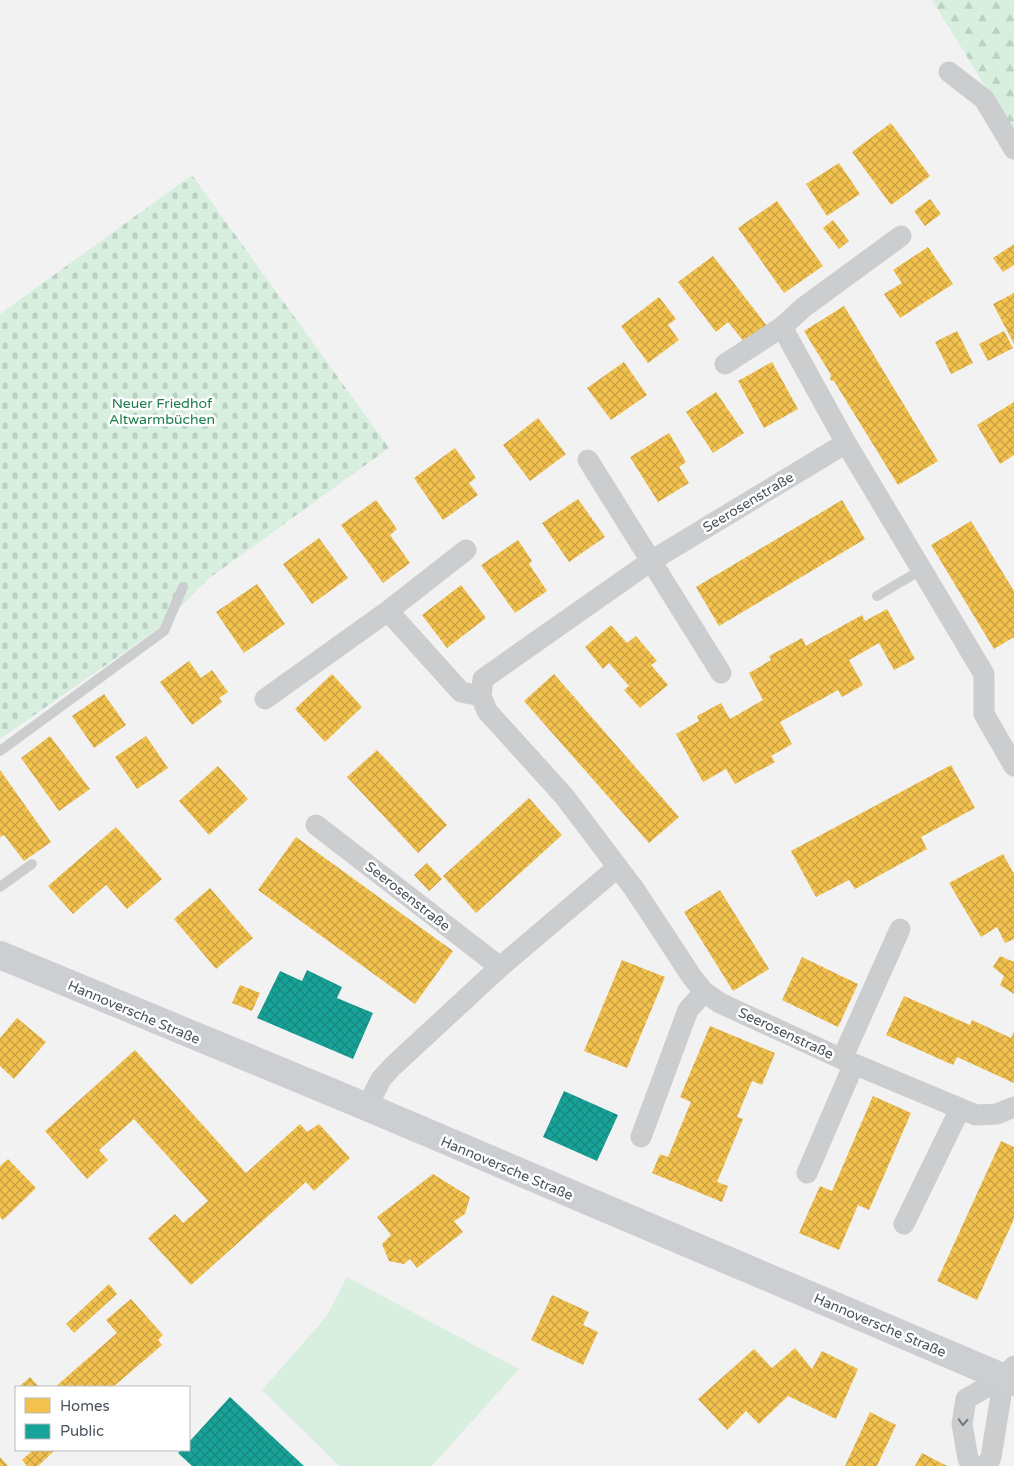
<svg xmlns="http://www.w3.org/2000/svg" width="1014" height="1466" font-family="'Varela Round',sans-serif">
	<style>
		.forest { fill: url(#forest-firs) }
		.cemetery { fill: url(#cemetery-stones) }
		.pitch { fill: #d8efe0 }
		.homes { fill: url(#homes-cross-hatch) }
		.public { fill: url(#public-cross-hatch) }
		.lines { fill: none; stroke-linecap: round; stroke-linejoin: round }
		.lane { stroke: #cccdcf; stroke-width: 10 }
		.street { stroke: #cccdcf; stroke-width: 21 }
		.secondary { stroke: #ccced1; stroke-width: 28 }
		.oneway { stroke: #71787f }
		.labels { text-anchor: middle; stroke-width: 5; stroke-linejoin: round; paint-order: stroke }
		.park-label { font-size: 14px; fill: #1e7b4a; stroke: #fff }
		.street-label { font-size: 14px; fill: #4a545d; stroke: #fff }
	</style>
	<defs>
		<pattern id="forest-firs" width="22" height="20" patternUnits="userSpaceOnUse" patternTransform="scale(1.25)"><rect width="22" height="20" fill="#d8efe0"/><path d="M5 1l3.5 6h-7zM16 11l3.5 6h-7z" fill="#bbcfc3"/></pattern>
		<pattern id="cemetery-stones" width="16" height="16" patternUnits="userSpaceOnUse" patternTransform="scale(1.25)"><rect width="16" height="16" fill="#d8efe0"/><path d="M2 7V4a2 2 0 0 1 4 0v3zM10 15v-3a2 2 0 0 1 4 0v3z" fill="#bbcfc3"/></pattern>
		<pattern id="homes-cross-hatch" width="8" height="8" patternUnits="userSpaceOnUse" patternTransform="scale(1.25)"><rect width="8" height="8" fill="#f2c14e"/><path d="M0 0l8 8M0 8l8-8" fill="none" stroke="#c69f44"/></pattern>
		<pattern id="public-cross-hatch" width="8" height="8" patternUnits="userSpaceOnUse" patternTransform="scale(1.25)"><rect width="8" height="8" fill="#17a398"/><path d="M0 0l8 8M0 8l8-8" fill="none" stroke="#17877f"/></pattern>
	</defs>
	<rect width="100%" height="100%" fill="#f2f2f2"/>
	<!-- forest -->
	<path class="forest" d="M932 0H1014V133Z"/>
	<!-- cemetery -->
	<path class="cemetery" d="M192 175 389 448 208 579 159 628 0 739V314Z"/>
	<!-- pitch -->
	<path class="pitch" d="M347 1277 519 1369 432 1466H339L262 1390 326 1317Z"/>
	<!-- homes -->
	<path class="homes" d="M891 123 930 176 891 205 852 152Z
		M839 163 860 194 827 216 806 184Z
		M930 199 941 214 925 226 914 211Z
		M777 201 823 266 784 293 738 228Z
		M833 220 849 241 839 249 823 228Z
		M1014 244V265L1003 272 993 258Z
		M928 247 953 284 900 318 884 294 902 283 893 270Z
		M713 256 767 326 745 343 728 322 716 332 678 282Z
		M1014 293V344L993 304Z
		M659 297 676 319 668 325 679 340 648 363 621 326Z
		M844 306 938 461 898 485 834 381 830 380 831 375 804 331Z
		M957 331 973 363 951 374 935 342Z
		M1004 331 1013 348 988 361 979 344Z
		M624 362 647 395 611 420 587 388Z
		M772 362 798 409 764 428 738 381Z
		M716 392 744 433 713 453 686 412Z
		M1014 402V455L1000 464 977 425Z
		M538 418 566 454 530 481 503 445Z
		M669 433 686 462 679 467 689 483 658 502 630 457Z
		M455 448 476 478 469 483 478 495 443 520 414 478Z
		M578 499 605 537 569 562 542 523Z
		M376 500 397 529 390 535 410 563 383 583 341 525Z
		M842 500 865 539 719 626 696 587Z
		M971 521 1014 591V637L994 649 931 545Z
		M319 538 348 578 312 604 283 564Z
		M518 540 532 561 529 564 547 591 515 613 481 565Z
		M257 584 285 624 244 653 216 612Z
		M461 585 486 618 447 648 422 615Z
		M887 609 915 659 894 670 879 643 849 660 863 685 842 697 838 690 780 722 792 744 771 756 775 762 735 784 726 769 703 782 676 734 699 721 697 716 721 703 730 719 763 700 749 673 771 660 769 656 802 638 806 646 862 615 865 621Z
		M611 625 627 643 636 636 657 661 651 665 668 685 640 708 624 690 629 686 609 663 603 669 585 647Z
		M189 661 201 678 212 670 228 692 219 698 222 702 192 725 160 682Z
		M332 674 362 707 325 742 295 709Z
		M554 674 679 817 649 843 524 701Z
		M104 694 126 725 94 748 72 716Z
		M50 736 90 789 59 811 21 758Z
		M146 736 168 768 137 789 115 757Z
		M377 750 447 825 418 853 347 777Z
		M951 765 975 808 921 837 927 849 855 889 849 880 816 897 791 851Z
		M218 766 248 799 209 835 179 801Z
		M0 770 51 842 24 861 4 835 0 837Z
		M529 798 562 835 476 913 443 876Z
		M116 827 162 879 127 909 106 885 73 914 48 886Z
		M296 837 453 951 415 1004 258 890Z
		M1003 854 1014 874V939L1005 943 997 927 981 937 949 883Z
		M427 863 442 879 429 891 414 875Z
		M210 888 253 938 216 969 174 919Z
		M720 890 769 969 733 991 684 912Z
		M1000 956 1014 962V994L1000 985 1004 976 993 967Z
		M802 957 858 984 838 1027 782 1000Z
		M622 960 665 977 627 1068 584 1051Z
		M240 985 260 993 252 1011 232 1003Z
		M904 996 970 1025 972 1020 1011 1038 1014 1032V1083L957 1057 953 1065 886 1035Z
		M17 1018 46 1042 14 1079 0 1066V1038Z
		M710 1026 775 1053 762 1085 752 1081 737 1117 743 1119 717 1182 728 1186 722 1202 652 1173 660 1154 668 1157 691 1102 680 1097Z
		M135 1050 246 1173 300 1124 307 1132 319 1124 350 1158 314 1191 306 1182 191 1285 148 1238 175 1214 183 1223 208 1201 134 1119 99 1150 108 1160 87 1179 45 1131Z
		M873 1096 911 1113 869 1210 858 1205 839 1250 799 1233 820 1186 832 1191Z
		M1001 1141 1014 1147V1219L977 1300 937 1281Z
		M8 1159 36 1188 3 1220 0 1217V1166Z
		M433 1174 470 1197 465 1214 454 1221 463 1232 417 1268 410 1259 404 1264 389 1261 382 1244 391 1235 377 1217Z
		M109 1284 117 1294 74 1333 66 1324Z
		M552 1295 589 1312 583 1325 598 1332 583 1365 531 1340Z
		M131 1299 163 1335 158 1340 162 1345 113 1387H55L117 1333 106 1320Z
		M795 1348 812 1369 822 1351 858 1369 836 1419 788 1396 759 1424 746 1411 727 1430 698 1399 754 1349 772 1368Z
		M30 1377 39 1387H19Z
		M870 1412 896 1425 877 1466H845Z
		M33 1450H55L38 1466H27L22 1460Z
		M922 1453 947 1466H915Z
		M0 1457 8 1466H0Z"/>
	<!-- public -->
	<path class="public" d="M307 970 342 987 337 998 373 1013 353 1059 257 1018 280 971 302 981Z
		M564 1091 618 1115 597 1161 543 1137Z
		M230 1397 304 1466H192L178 1453 181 1450H189V1442Z"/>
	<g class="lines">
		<!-- lane -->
		<path class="lane" d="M877 596 921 570
			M0 751 164 631 183 587
			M0 887 32 864"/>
		<!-- street -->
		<path class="street" d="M949 72 984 99 1014 149
			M782 327 804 307 901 236
			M725 364 782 327 846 443
			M588 460 721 673
			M466 550 388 611 461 692 481 696
			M265 699 388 611
			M1014 766 984 714V674L846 443 651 561 483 679 481 696 487 711 564 796 635 890 692 977 704 992 720 1003 842 1059 976 1115 997 1114 1014 1107
			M316 825 500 967
			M842 1059 900 929
			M367 1107 381 1079 393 1066 500 967 618 867
			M641 1137 688 1010 704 992
			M807 1173 854 1064
			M904 1224 960 1109
			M974 1466 968 1459 962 1424 966 1399 1004 1377 1014 1366
			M987 1466 991 1457 1004 1377"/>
		<!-- secondary -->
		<path class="secondary" d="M0 955 367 1107 1014 1382"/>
	</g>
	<!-- one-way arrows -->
	<defs><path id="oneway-chevron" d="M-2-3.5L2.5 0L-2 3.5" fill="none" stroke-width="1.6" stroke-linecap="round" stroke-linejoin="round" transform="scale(1.25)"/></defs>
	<use class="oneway" href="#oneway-chevron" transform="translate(963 1422) rotate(93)"/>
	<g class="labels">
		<!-- park labels -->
		<g class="park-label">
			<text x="162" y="408">Neuer Friedhof<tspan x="162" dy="16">Altwarmbüchen</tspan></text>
		</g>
		<!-- street labels -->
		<g class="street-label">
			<text transform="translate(748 502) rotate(-31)" y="5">Seerosenstraße</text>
			<text transform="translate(408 896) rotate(38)" y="5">Seerosenstraße</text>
			<text transform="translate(134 1012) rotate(23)" y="5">Hannoversche Straße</text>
			<text transform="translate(786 1033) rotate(25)" y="5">Seerosenstraße</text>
			<text transform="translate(507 1168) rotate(23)" y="5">Hannoversche Straße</text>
			<text transform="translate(880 1325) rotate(23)" y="5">Hannoversche Straße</text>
		</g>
	</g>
	<!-- legend -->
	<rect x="15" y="1386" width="175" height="65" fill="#ffffff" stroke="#b7bbbe"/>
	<rect x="25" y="1398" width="25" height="15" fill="#f2c14e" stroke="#b7bbbe"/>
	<text x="60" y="1411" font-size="15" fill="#4a545d">Homes</text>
	<rect x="25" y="1424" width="25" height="15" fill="#17a398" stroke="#b7bbbe"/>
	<text x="60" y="1436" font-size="15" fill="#4a545d">Public</text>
</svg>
